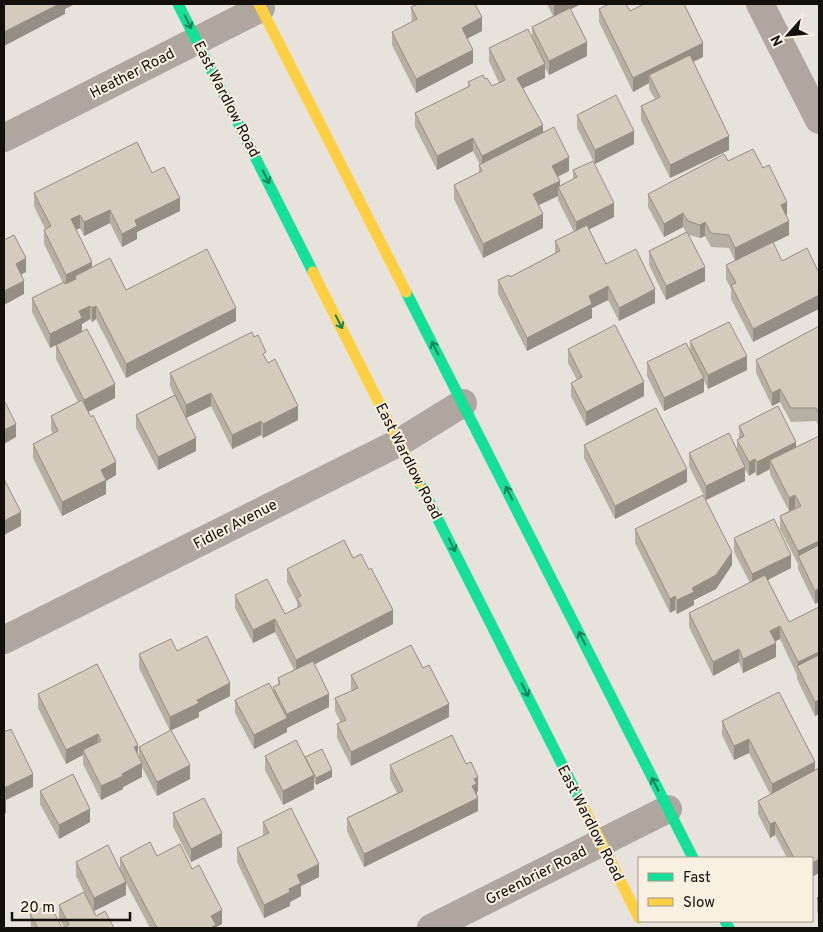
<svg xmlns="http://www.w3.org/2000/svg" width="823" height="932" font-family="Overpass,sans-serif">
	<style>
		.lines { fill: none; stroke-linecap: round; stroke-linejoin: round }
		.street { stroke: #afa6a0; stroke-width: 28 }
		.fast { stroke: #16e098; stroke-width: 11 }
		.slow { stroke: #ffcf43; stroke-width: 11 }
		.wall { fill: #b6afa3 }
		.shaded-wall { fill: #948e84 }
		.building { fill: #d4cbbd; stroke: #948e84 }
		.oneway { stroke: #158259 }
		.labels { text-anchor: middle; stroke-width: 4; stroke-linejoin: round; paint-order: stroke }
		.street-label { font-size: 15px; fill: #13100b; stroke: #faf0e2 }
	</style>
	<rect width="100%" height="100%" fill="#e7e2db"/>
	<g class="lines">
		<!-- street -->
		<path class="street" d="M760 4 819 120
			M4 138 261 8
			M4 640 400 442 463 403
			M431 928 668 809"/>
		<!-- fast -->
		<path class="fast" d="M178 4 313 272
			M406 292 693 858
			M419 482 581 802
			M725 921 729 928"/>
		<!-- slow -->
		<path class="slow" d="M259 4 406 292
			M313 272 419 482
			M581 802 639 918"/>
	</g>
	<!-- wall -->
	<path class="wall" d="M547 4H581L570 9 587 56 549 75 545 68V78L523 88 543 133 569 171 558 177 560 186 573 179V170L614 217 589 229 606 264 655 303 619 321 608 300 592 308V318L527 351 498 294V280L510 277 555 253V241L574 232 558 200V196L538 205 543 228 483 258 454 199V185L479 173V165H480L473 151 437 170 415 127V113L468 87V82L485 79 492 86 499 83 489 61V48L532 37V27L553 16Z
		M411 7 482 31 467 39 473 63 416 93 392 45V32L412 22Z
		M599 9 630 11 703 57 693 62 729 150 670 178 641 120V106L655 99 649 89V83L633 92 599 22Z
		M577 115 634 144 595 164 577 128Z
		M152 173 180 211 137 232V239L122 247 110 223 84 236 80 228 76 230 92 268 126 290 236 321 126 378 96 319 92 322 90 319 82 324V332L115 398 88 412 116 475 106 481V494L62 516 33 458V444L53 434 51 430V416L78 402 56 359V345L79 333 50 348 32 312V298L63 283 44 244V230L45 229 34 206V193Z
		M648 194 787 215 786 216 789 235 773 243 753 342 731 299V289L726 279V265L735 261 729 248 711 247 705 236 700 238 689 235 705 281 666 300 649 265V251L686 232 683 227 664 237 648 207Z
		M819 326V427L816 421 791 422 780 402 772 406 756 373V360Z
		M690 341 747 370 708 389 704 380V392L664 411 647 376V362L690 351Z
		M568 349 644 396 586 426 571 396V383L577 380 568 363Z
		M266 360 298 420 263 438 261 435 232 449 211 406 186 418 196 451 158 470 136 428V415L174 395 170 386V373Z
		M739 426 796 447 819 436 815 604 798 569V564L780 529V516L789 511 770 474V469L757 476 755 472 749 476 745 469V481L706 500 689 466V453L737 451V440L739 439Z
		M584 445 687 482 615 519 584 458Z
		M635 529 732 565 716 589 694 600V605L677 614 675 610 670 613 635 543Z
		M734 538 791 568 768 580 789 622 819 607V714L815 716 797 679V675L780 639 775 641 776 657 743 673 739 662 713 676 689 627V613L750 583 734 552Z
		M353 558 393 624 314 664 329 707 287 728V732L254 749 235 713V700L273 692V687L278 685V678L294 670 275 632 253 643 235 608V595L285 614 297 608V602L287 582V569Z
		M177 651 230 696 199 712V717L171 730 190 779 157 796 142 767V777L123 787V789L101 800 83 764V755L66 764 38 708V694L138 756 139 757V747L170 731 139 668V654Z
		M351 675 449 717 351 766 337 738V724L341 723 335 711V698L352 691 351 689Z
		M779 692 812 858H787L775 835 770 838 758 814V801L770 794 749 753 734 760 722 735V721Z
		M265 756 332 777 316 785 314 782V789L283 805 265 770Z
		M390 765 478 791 477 792 478 811 364 867 347 831V818L397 793 390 779Z
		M40 791 90 822 59 839 40 804Z
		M173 813 222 847 191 862 173 827Z
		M263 822 319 877 301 886V896L290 902V906L264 918 237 862V848L263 836Z
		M157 856 192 869 222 924 216 927V928H150L126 883V895L94 911 96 916 64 928 59 918V905L84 892 76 876V862L120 869V858Z
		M819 896V916L817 911V898Z
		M30 914 62 928H31Z"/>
	<!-- shaded-wall -->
	<path class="shaded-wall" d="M59 4H75L65 9V14L4 46V32Z
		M554 4H581L554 18Z
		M482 17V31L462 41V28Z
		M587 42V56L549 75V61Z
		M703 43V57L653 82 649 75V83L633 92V78Z
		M473 50V63L416 93V79Z
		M545 64V78L517 91V78Z
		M543 125V138L482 169V156Z
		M634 131V144L595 164V150Z
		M729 136V150L670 178V165Z
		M473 138V151L437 170V156Z
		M569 157V171L552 179V166Z
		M560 181V191L558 187V196L533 208V194Z
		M180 198V211L137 232V239L122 247V234L135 220Z
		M787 202V215L781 218V205Z
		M614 203V217L576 236V222Z
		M110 210V223L84 236V222Z
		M683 213V227L664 237V224Z
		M543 214V228L483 258V244Z
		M80 215V228L71 233V219Z
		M789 221V235L735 261V248Z
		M705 222V236L700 238V225Z
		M26 258V272L16 277V264Z
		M92 262V276L76 279 75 276V284L66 289V275Z
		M705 267V281L666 300V286Z
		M24 281V294L4 305V291Z
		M608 286V300L592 308V318L527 351V338L589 296Z
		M655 289V303L619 321V308Z
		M819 295V309L753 342V329Z
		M90 306V319L82 324V332L50 348V334L79 311Z
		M96 306V319L92 322V308Z
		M236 308V321L126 378V364Z
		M747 356V370L708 389V375Z
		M704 378V392L664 411V398Z
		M644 382V396L586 426V412Z
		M115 384V398L84 414V400Z
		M780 389V402L772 406V393Z
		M211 393V406L186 418V405Z
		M298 406V420L263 438V424Z
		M261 421V435L232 449V435Z
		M16 424V437L4 444V430Z
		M196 438V451L158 470V457Z
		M796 442V456L770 460V469L757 476V462Z
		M755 459V472L749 476V462Z
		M116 462V475L106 481V494L62 516V502L101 470Z
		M745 467V481L706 500V486Z
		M687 469V482L615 519V506Z
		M795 495V508L789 511V498Z
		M21 512V526L4 535V521Z
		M819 541V554L798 557V551Z
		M732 552V565L716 589 694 600V605L677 614V600Z
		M791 555V568L752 588V574Z
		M819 588V602L815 604V591Z
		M675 596V610L670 613V599Z
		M393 610V624L296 674V660Z
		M275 619V632L253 643V630Z
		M780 626V639L770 644V631Z
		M776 643V657L743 673V659Z
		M739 649V662L713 676V662Z
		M819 652V665L798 667V662Z
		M230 683V696L199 712V717L170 731V717L197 700Z
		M329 694V707L287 728V714Z
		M819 700V714L815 716V702Z
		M449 704V717L351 766V752Z
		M287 718V732L254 749V735Z
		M98 734V748L83 750V755L66 764V750Z
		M749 739V753L734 760V746Z
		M138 745V758L134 747Z
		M815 762V775L772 797V784Z
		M142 763V777L123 787V789L101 800V786L122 774Z
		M190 765V779L157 796V782Z
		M332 770V777L316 785V778Z
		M33 774V787L6 800V813L4 814V788Z
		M314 775V789L283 805V791Z
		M478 777V791L477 792V797L472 786 474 779Z
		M478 798V811L364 867V854Z
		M90 809V822L59 839V825Z
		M775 822V835L770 838V824Z
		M222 833V847L191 862V849Z
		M819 859V873L812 877V863Z
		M319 864V877L301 886V896L290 902V906L264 918V905L289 889 297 875Z
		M126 882V895L94 911V898Z
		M222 910V924L216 927V928H209L211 916Z"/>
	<!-- building -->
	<path class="building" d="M4 4H59L4 32Z
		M418 4H475L482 17 462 28 473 50 416 79 392 32 417 19 411 7Z
		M609 4H626L630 11 644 4H684L703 43 633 78 599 9Z
		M570 8 587 42 549 61 532 27Z
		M528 29 545 64 517 78 543 125 482 156 473 138 437 156 415 113 470 86 468 82 483 75 485 79 487 78 492 86 505 80 489 48Z
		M690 55 729 136 670 165 641 106 660 97 649 75Z
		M616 95 634 131 595 150 577 115Z
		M554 127 569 157 552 166 560 181 533 194 543 214 483 244 454 185 482 171 479 165Z
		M137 142 152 173 164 167 180 198 135 220 137 226 122 234 110 210 84 222 80 215 71 219 92 262 66 275 44 230 51 226 34 193Z
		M753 149 763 168 769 165 787 202 781 205 789 221 735 248 729 235 711 233 705 222 700 225 688 221 683 213 664 224 648 194 724 154 728 161Z
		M593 161 614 203 576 222 558 187 577 177 573 170Z
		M587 225 606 264 636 249 655 289 619 308 608 286 589 296 592 304 527 338 498 280 509 275 510 277 560 251 555 241Z
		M687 232 705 267 666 286 649 251Z
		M14 235 26 258 16 264 24 281 4 291V240Z
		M773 242 782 261 807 248 819 273V295L753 329 731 285 736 283 726 265Z
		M207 249 236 308 126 364 96 306 92 308 90 306 79 311 82 318 50 334 32 298 64 282 65 284 76 279 75 276 110 258 126 290Z
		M729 322 747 356 708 375 690 341Z
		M615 325 644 382 586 412 571 383 582 377 568 349Z
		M819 326V414L816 408H791L780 389 772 393 756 360Z
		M87 329 115 384 84 400 56 345Z
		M252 332 254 337 258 335 266 352 263 354 268 363 275 359 298 406 263 424 261 421 232 435 211 393 186 405 170 373Z
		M686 343 704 378 664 398 647 362Z
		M175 395 196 438 158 457 136 415Z
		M4 400 16 424 4 430Z
		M82 400 91 417 93 415 116 462 101 470 106 480 62 502 33 444 58 431 51 416Z
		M778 406 796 442 757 462 755 459 749 462 737 440 744 436 739 426Z
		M656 408 687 469 615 506 584 445Z
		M729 433 745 467 706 486 689 453Z
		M819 436V541L798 551 780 516 801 506 795 495 789 498 770 460Z
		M4 479 21 512 4 521Z
		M703 495 732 552 716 575 692 588 694 592 677 600 675 596 670 599 635 529Z
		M774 519 791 555 752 574 734 538Z
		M344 540 353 558 361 554 369 570 371 568 393 610 296 660 275 619 253 630 235 595 267 579 285 614 301 606 297 598 301 596 287 569Z
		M819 545V588L815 591 798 556Z
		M765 575 789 622 819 607V652L798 662 780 626 770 631 776 643 743 659 739 649 713 662 689 613Z
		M207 636 230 683 197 700 199 703 170 717 139 654 171 639 177 651Z
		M411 645 423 668 429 665 449 704 351 752 337 724 346 720 335 698 358 688 351 675Z
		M819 655V700L815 702 797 666Z
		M313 661 329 694 287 714 273 687 280 684 278 678Z
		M97 664 138 745 134 747 142 763 122 774 123 776 101 786 83 750 101 741 98 734 66 750 38 694Z
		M269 683 287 718 254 735 235 700Z
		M779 692 815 762 772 784 749 739 734 746 722 721Z
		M11 729 33 774 4 788V732Z
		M171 730 190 765 157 782 139 747Z
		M452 735 466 764 471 762 478 777 474 779 477 784 472 786 478 798 364 854 347 818 403 791 390 765Z
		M296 740 314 775 283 791 265 756Z
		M322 749 332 770 316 778 305 757Z
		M819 768V859L812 863V858H794L775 822 770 824 758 801Z
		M73 774 90 809 59 825 40 791Z
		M4 793 6 799 4 800Z
		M204 798 222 833 191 849 173 813Z
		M291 808 319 864 297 875 301 883 289 889 290 892 264 905 237 848 269 833 263 822Z
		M150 842 157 856 180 844 192 869 199 865 222 910 211 916 216 925 210 928H157L120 858Z
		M108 845 126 882 94 898 76 862Z
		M84 892 96 916 105 911 114 928H63L69 925 59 905Z
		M819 896V903L817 898Z
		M50 904 62 928H38L30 914Z"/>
	<!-- one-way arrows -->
	<defs><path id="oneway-shaft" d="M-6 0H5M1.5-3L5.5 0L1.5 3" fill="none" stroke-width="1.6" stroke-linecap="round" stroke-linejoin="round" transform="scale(1.25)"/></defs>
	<g class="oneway">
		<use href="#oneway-shaft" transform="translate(188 22) rotate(63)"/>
		<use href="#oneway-shaft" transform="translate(266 177) rotate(63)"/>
		<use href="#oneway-shaft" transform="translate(339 322) rotate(63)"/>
		<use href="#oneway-shaft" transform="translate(435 348) rotate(-117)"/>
		<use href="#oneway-shaft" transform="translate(509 493) rotate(-117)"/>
		<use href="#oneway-shaft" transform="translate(452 545) rotate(63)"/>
		<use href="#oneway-shaft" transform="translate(582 638) rotate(-117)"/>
		<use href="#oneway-shaft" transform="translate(525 690) rotate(63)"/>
		<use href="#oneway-shaft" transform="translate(655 784) rotate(-117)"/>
	</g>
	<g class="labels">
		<!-- street labels -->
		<g class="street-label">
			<text transform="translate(132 73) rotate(-27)" y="5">Heather Road</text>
			<text transform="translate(227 99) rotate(63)" y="5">East Wardlow Road</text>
			<text transform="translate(409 461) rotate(63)" y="5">East Wardlow Road</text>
			<text transform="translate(235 524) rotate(-27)" y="5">Fidler Avenue</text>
			<text transform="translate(591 823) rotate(63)" y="5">East Wardlow Road</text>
			<text transform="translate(536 875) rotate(-27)" y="5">Greenbrier Road</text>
		</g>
	</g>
	<!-- border -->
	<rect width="823" height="932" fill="none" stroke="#13100b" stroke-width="10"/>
	<!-- legend -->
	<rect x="638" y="857" width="175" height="65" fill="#faf0e2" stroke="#9e968c"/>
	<rect x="648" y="873" width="25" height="8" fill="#16e098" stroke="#9e968c"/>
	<text x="683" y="882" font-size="15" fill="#13100b">Fast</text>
	<rect x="648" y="898" width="25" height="8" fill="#ffcf43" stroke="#9e968c"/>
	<text x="683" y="907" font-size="15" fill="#13100b">Slow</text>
	<!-- north arrow -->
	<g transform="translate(788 35) rotate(243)" stroke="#faf0e2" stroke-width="4" paint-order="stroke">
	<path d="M0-4L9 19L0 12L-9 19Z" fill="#13100b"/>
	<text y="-8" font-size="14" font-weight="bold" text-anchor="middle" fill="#13100b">N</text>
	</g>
	<!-- scale -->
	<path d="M12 912v8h118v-8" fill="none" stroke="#13100b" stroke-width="2.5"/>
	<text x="20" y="912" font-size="15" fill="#13100b" stroke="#faf0e2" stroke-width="4" paint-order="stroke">20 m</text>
</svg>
